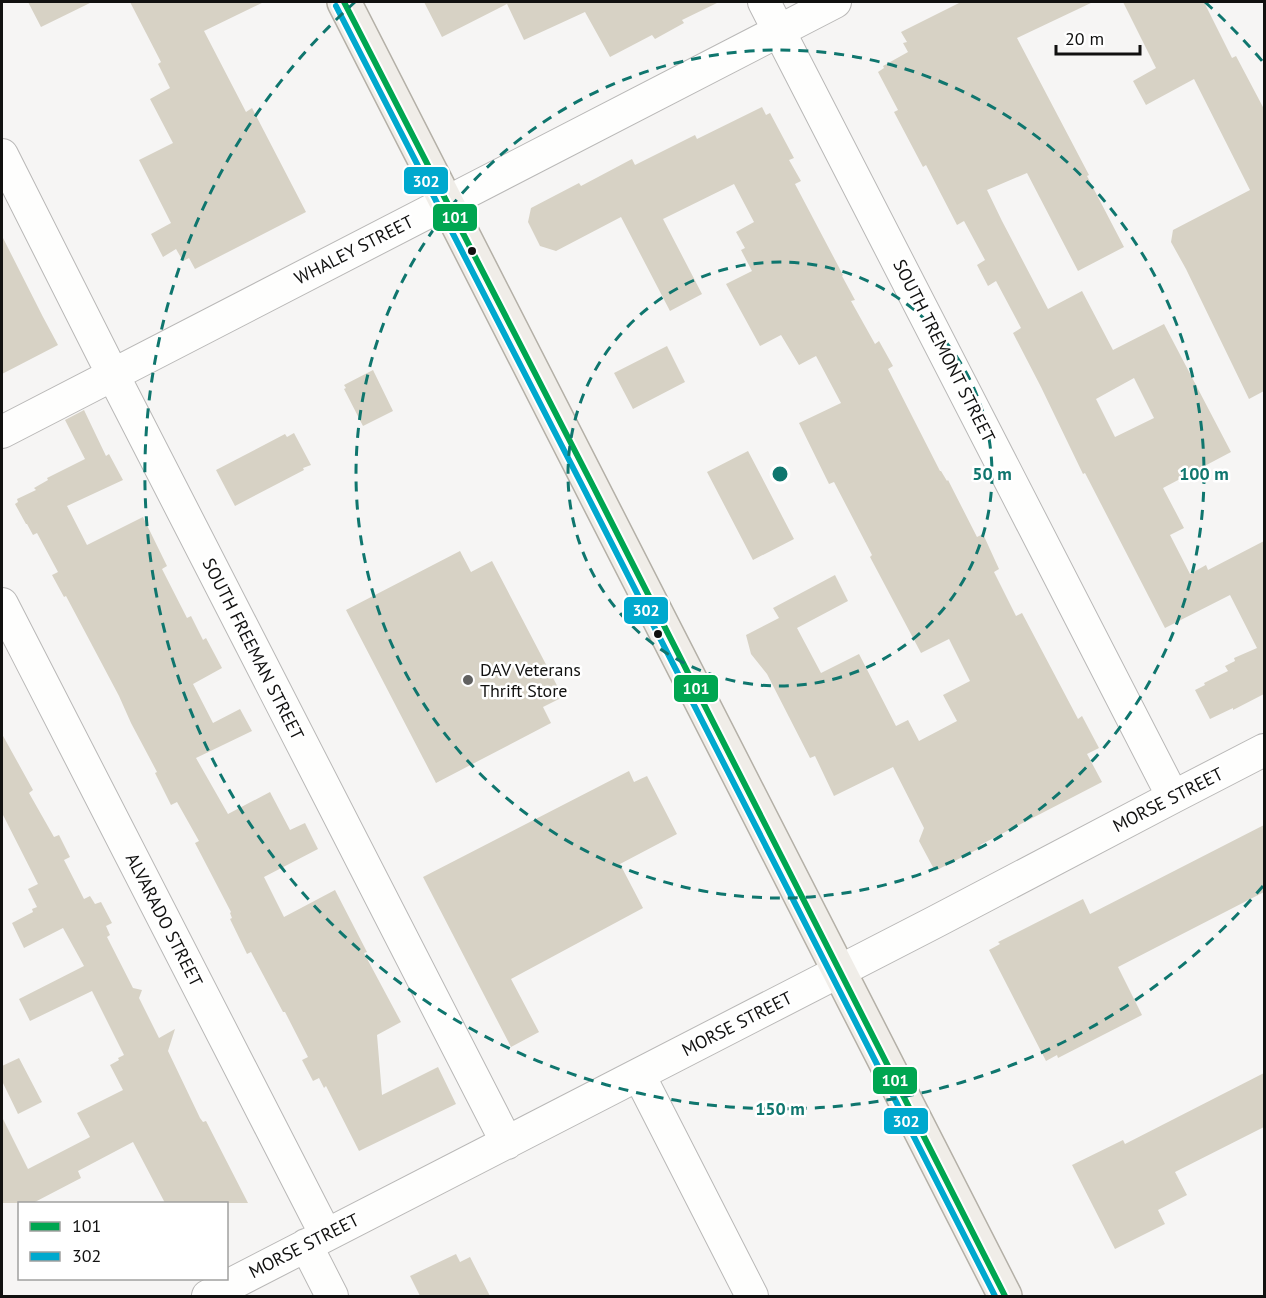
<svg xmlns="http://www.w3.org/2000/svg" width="1266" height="1298" font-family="'PT Sans',sans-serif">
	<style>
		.building { fill: #d7d2c5; fill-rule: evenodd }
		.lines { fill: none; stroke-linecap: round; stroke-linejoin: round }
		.minor-casing { stroke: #b9b8b7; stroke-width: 34 }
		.major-casing { stroke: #b4b0a7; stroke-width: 36 }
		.minor { stroke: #fefefd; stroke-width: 32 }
		.major { stroke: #f0ede8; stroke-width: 33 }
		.bus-1-casing { stroke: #fff; stroke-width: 10 }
		.bus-2-casing { stroke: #fff; stroke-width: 10 }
		.bus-1 { stroke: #00a651; stroke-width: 6 }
		.bus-2 { stroke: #00a9ce; stroke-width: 6 }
		.ring { fill: none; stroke: #0f766e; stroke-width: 3; stroke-dasharray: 10 8 }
		.bus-dot { fill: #111110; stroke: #fff; stroke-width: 2 }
		.poi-dot { fill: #616160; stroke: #fff; stroke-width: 2 }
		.labels { text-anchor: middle; stroke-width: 5; stroke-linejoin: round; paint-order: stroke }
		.street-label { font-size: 18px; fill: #111110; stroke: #fff }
		.poi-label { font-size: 18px; fill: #111110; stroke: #fff; text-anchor: start }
		.centre { fill: #0f766e; stroke: #fff; stroke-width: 3 }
		.ring-label { font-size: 18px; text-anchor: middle; font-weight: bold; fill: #0f766e; stroke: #fff; stroke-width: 5; stroke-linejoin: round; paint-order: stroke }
		.line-badge { stroke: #fff; stroke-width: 2 }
		.badge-label { font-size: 16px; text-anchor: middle; font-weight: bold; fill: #fff }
	</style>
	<rect width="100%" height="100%" fill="#f6f5f4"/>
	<!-- building -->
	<path class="building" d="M28 2H92L41 27Z
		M130 2H264L204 31 246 112 252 108 306 212 195 269 189 258 183 261 176 249 163 257 151 234 171 223 139 160 173 143 150 99 170 88 158 64 161 62Z
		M424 2H719L682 20 684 23 655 39 652 35 610 57 585 12 524 40 507 4 442 37Z
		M961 2H1093L1017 38 1089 175 1087 176 1124 247 1078 271 1027 173 987 190 1002 221 1048 309 1082 291 1113 350 1164 324 1231 452 1163 488 1184 528 1170 535 1190 574 1206 565 1208 570 1264 541V694L1233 710V708L1210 719 1195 690 1205 685 1204 683 1228 671 1225 666 1235 661 1234 658 1257 648 1230 595 1165 628 1085 473 1083 474 1041 387 1013 333 1021 328 996 281 988 286 977 265 985 260 964 221 957 225 926 165 923 167 894 112 898 110 878 72 884 68 883 66 908 52 903 43 907 42 901 32ZM1134 378 1154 418 1115 437 1096 399Z
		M1123 2H1204L1232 58 1236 56 1264 109V391L1249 399 1186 269 1171 242 1173 230 1250 190 1194 79 1146 105 1133 81 1156 68Z
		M762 107 766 115 770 113 794 158 789 160 801 181 795 184 843 275 842 276 855 300 851 301 875 344 879 341 893 366 888 369 940 471H941L947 481 948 480 977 537 983 534 999 569 994 572 1016 616 1022 613 1078 719 1082 716 1099 748 1087 754 1102 782 980 845 982 847 935 871 919 841 924 828 893 767 834 796 815 756 810 758 767 674 751 654 746 635 779 618 773 608 835 575 848 601 797 628 821 673 859 654 896 726 908 720 919 741 957 721 943 695 970 681 949 639 921 653 870 557 872 555 834 482 829 484 799 423 841 403 816 356 799 365 781 335 760 346 726 284 752 271 741 250 745 248 736 232 754 222 734 184 663 219 702 294 670 311 621 217 556 251 540 246 528 222 531 208 579 183 581 186 632 159 635 165 695 135 697 139Z
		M2 236 43 317 58 345 2 374Z
		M667 346 685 382 633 409 614 373Z
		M373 370 393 411 363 426 344 389 346 388 344 385Z
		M84 410 106 456 109 454 123 480 67 506 87 545 143 517 167 566 162 569 187 618 191 616 203 640 206 638 222 668 193 684 213 723 240 709 252 731 196 758 228 814 270 792 290 830 305 823 318 849 264 877 284 917 335 890 367 952 364 953 401 1022 377 1035 382 1095 438 1067 456 1104 359 1151 326 1086 324 1088 319 1078 313 1081 302 1060 308 1057 285 1012H283L251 952 247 954 230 919 232 918 230 913 231 912 195 843 199 841 177 802 171 805 155 773 157 772 131 723 119 696 66 596 64 597 52 575 58 572 37 533 33 535 27 524H26L15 504 18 502 17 499 36 490 34 488 48 480 47 478 85 459 65 420Z
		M294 433 311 465 303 468 304 470 235 506 216 470 285 434 287 437Z
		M748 451 794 539 753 560 707 472Z
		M460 551 471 572 492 561 563 697 543 707 551 723 436 783 346 610Z
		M2 734 33 790 29 793 54 837 59 835 70 857 64 860 84 899 90 896 95 904 101 902 112 923 106 926 110 935 107 937 133 988 142 990 139 998 159 1038 175 1029 168 1051 200 1118 203 1122 206 1121 248 1203H165L133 1142 78 1171 81 1178 33 1203H2V1117L28 1169 90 1137 77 1113 123 1090 110 1065 119 1060 118 1058 124 1055 92 991 30 1021 19 999 84 966 63 928 24 948 12 923 33 912 32 909 37 907 28 889 38 884 2 813Z
		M629 771 634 782 647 776 677 834 620 864 643 908 511 979 539 1032 511 1047 423 877Z
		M1264 825V892L1118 967 1142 1015 1058 1058 1057 1055 1046 1061 989 950 1000 944 998 942 1083 899 1090 914Z
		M19 1058 42 1102 18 1114 2 1081V1066Z
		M1264 1073V1127L1175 1172 1187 1195 1158 1210 1165 1224 1115 1249 1072 1165 1123 1140 1125 1144Z
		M456 1254 460 1262 470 1257 490 1296H420L410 1276Z"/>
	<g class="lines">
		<!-- minor casing -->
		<g class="minor-casing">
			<path id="minor" d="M764 2 1173 797
				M2 155 113 375 507 1143
				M2 432 835 2
				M2 604 326 1235
				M639 1075 752 1296
				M306 1245 332 1296
				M208 1296 935 922 1173 797 1264 750"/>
		</g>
		<!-- major casing -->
		<g class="major-casing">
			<path id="major" d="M344 2C567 432 786 864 1005 1296"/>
		</g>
		<!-- minor -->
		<use href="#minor" class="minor"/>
		<!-- major -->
		<use href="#major" class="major"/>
		<!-- bus-1 casing -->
		<g class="bus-1-casing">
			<path id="bus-1" d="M344 2 593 486 1005 1296"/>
		</g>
		<!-- bus-2 casing -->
		<g class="bus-2-casing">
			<path id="bus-2" d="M336 6 585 491 995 1296"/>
		</g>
		<!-- bus-1 -->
		<use href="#bus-1" class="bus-1"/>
		<!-- bus-2 -->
		<use href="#bus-2" class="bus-2"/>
	</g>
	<!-- distance rings -->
	<g class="ring">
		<circle cx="780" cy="474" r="212"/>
		<circle cx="780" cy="474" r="424"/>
		<path d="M1263 886A635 635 0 1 1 355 2M1205 2A635 635 0 0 1 1263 62"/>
	</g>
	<!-- markers -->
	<g class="bus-dot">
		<circle cx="472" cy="251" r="5"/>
		<circle cx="658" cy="634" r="5"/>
	</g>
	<circle class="poi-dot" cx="468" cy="680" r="6"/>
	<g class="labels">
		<!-- street labels -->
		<g class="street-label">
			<text transform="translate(354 250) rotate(-27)" y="6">WHALEY STREET</text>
			<text transform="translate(944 351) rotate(63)" y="6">SOUTH TREMONT STREET</text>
			<text transform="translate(253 649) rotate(63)" y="6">SOUTH FREEMAN STREET</text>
			<text transform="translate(1168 800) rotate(-27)" y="6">MORSE STREET</text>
			<text transform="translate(164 920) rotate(63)" y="6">ALVARADO STREET</text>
			<text transform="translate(737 1024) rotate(-27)" y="6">MORSE STREET</text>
			<text transform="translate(304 1246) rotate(-27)" y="6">MORSE STREET</text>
		</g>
		<!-- poi labels -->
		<g class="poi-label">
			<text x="480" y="676">DAV Veterans<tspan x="480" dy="21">Thrift Store</tspan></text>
		</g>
	</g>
	<circle cx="780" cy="474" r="9" class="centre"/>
	<g class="ring-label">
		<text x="992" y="480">50 m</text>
		<text x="1204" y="480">100 m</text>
		<text x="780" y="1115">150 m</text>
	</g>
	<g class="line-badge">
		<rect x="403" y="166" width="46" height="29" rx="6" fill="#00a9ce"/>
		<rect x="432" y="203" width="46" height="29" rx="6" fill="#00a651"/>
		<rect x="623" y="596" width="46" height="29" rx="6" fill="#00a9ce"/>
		<rect x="673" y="674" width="46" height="29" rx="6" fill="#00a651"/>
		<rect x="872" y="1066" width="46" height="29" rx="6" fill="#00a651"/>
		<rect x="883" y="1107" width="46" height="28" rx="6" fill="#00a9ce"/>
	</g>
	<g class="badge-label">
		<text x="426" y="187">302</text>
		<text x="455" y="223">101</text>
		<text x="646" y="616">302</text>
		<text x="696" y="694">101</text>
		<text x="895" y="1086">101</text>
		<text x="906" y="1127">302</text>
	</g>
	<!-- border -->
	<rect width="1266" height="1298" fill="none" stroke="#111110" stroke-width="6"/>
	<!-- legend -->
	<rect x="18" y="1202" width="210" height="78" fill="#ffffff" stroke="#a0a09f" stroke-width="1.5"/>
	<rect x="30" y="1222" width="30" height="9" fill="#00a651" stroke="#a0a09f" stroke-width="1.5"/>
	<text x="72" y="1232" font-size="18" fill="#111110">101</text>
	<rect x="30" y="1252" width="30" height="9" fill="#00a9ce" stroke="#a0a09f" stroke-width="1.5"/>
	<text x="72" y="1262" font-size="18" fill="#111110">302</text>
	<!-- scale -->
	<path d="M1056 45v9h84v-9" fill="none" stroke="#111110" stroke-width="3"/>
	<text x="1065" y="45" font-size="18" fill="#111110" stroke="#ffffff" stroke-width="4.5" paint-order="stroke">20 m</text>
</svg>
